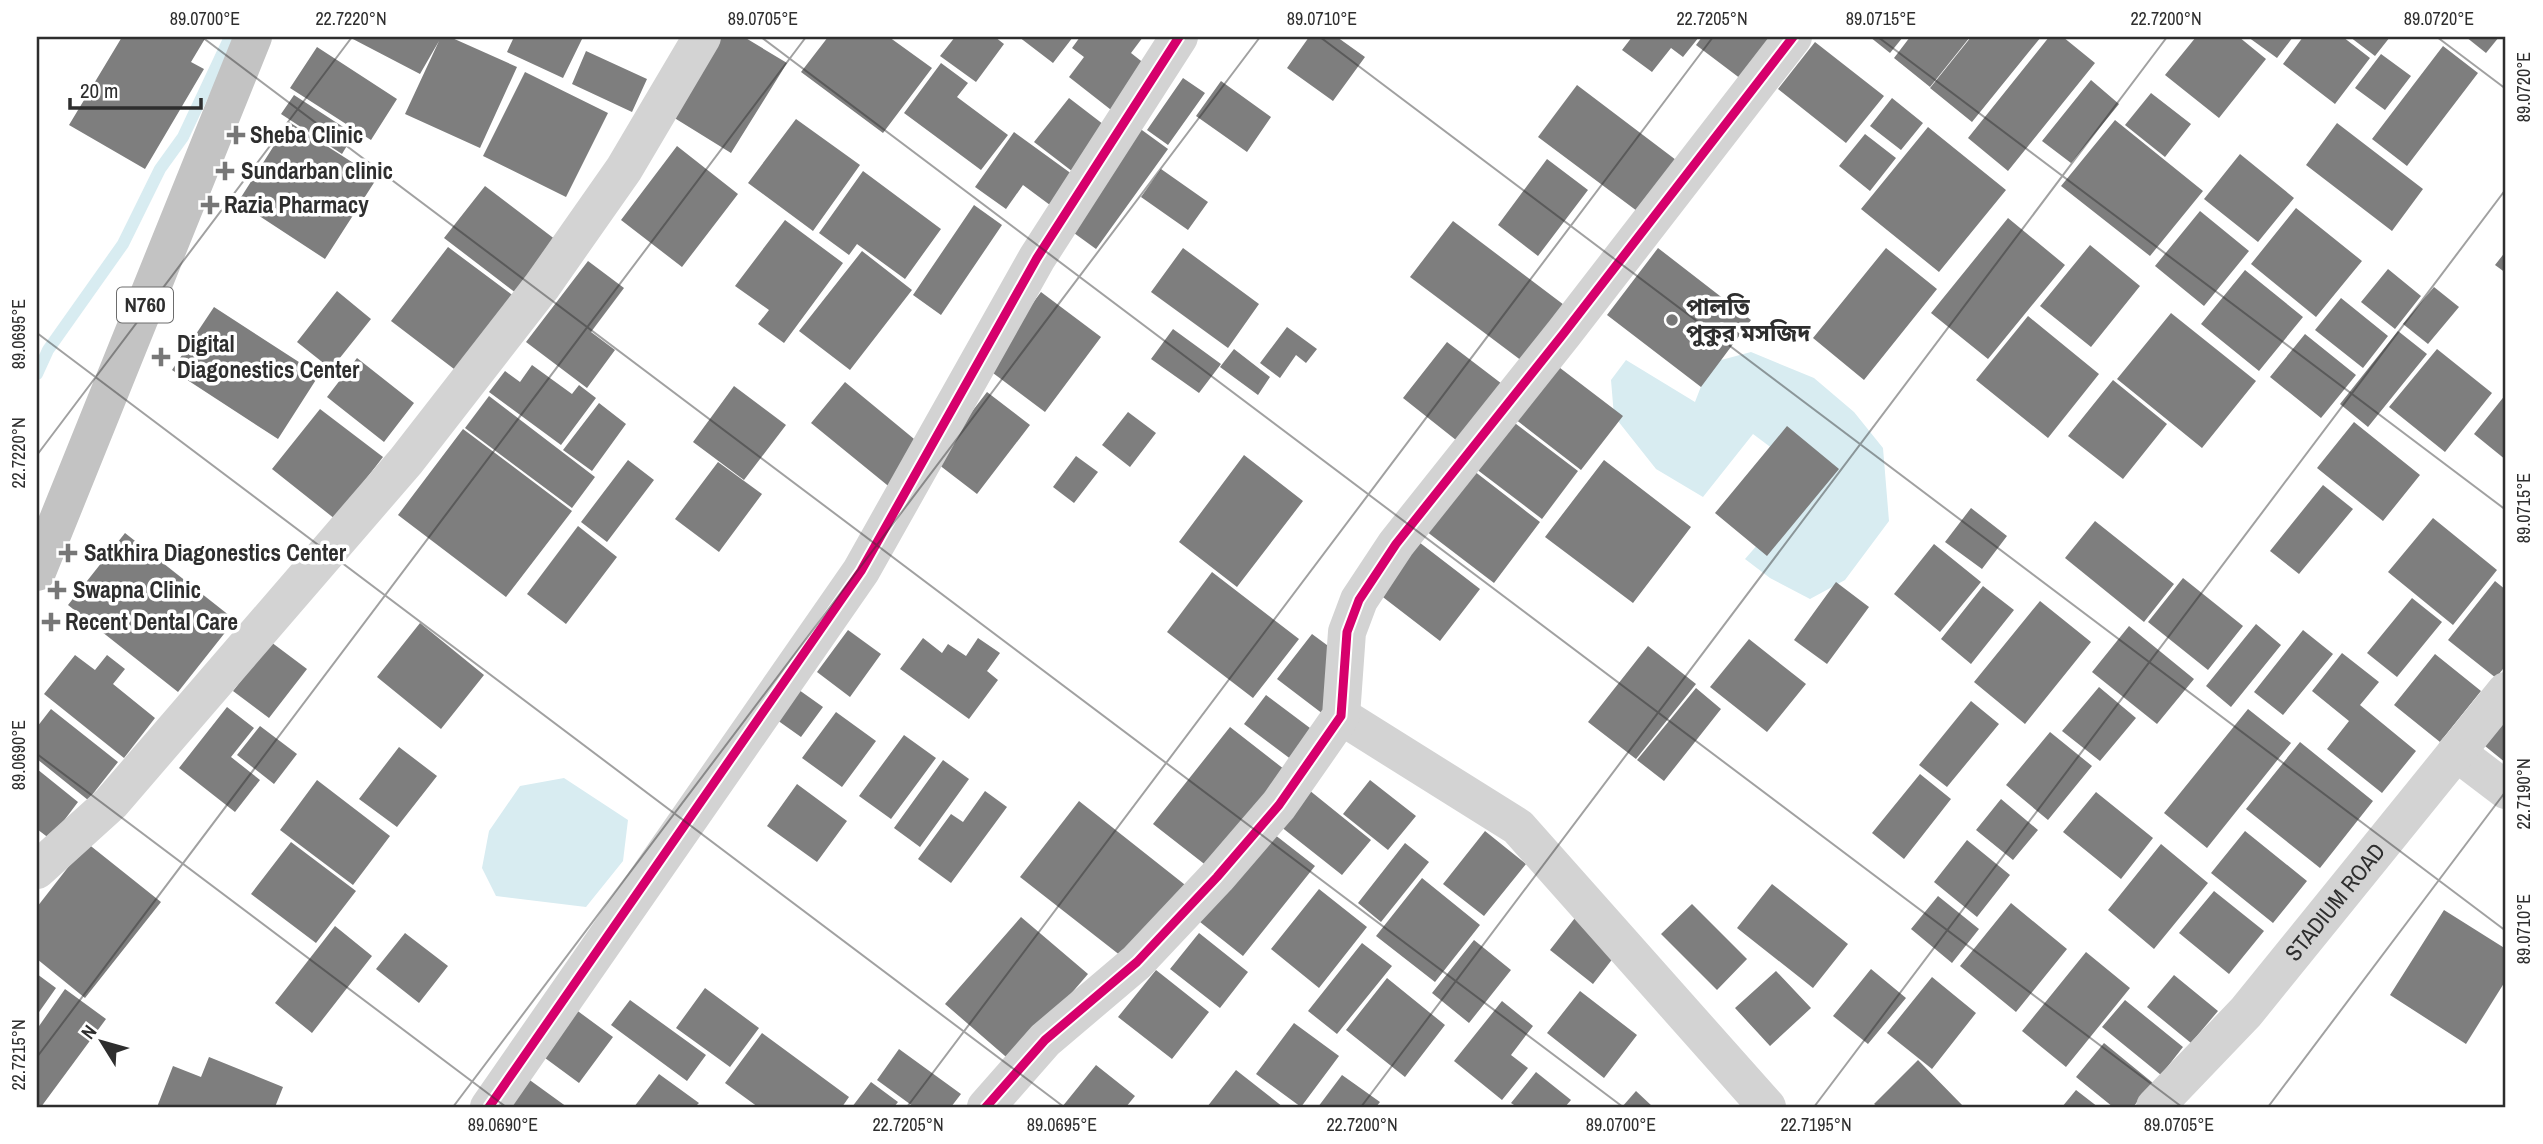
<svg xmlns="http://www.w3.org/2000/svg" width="2543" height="1144" font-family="'Archivo Narrow','Noto Sans Bengali',sans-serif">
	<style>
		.water { fill: #d8ecf1 }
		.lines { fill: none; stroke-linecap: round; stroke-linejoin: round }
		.stream { stroke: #d8ecf1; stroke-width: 12 }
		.building { fill: #7e7e7e }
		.minor { stroke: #d3d3d3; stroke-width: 38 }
		.trunk { stroke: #c3c3c3; stroke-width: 38 }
		.cycleway-casing { stroke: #fff; stroke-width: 13 }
		.cycleway { stroke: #d6006c; stroke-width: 9 }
		.ticks { fill: none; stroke: #2e2e2e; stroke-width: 2; stroke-opacity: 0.45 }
		.poi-dot { fill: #777; stroke: #fff; stroke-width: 2.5 }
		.labels { text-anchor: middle; stroke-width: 7; stroke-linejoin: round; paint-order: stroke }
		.shield { fill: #fff; stroke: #6d6d6d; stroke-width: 2 }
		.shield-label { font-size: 21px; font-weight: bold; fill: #2e2e2e }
		.poi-label { font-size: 23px; font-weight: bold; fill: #2e2e2e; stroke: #fff; text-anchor: start }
		.street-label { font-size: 23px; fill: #2e2e2e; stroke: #fff }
		.neatline { fill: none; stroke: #2e2e2e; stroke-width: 2.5 }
		.ticks-label { font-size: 18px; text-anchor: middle; fill: #2e2e2e }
	</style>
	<rect width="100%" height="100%" fill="#fff"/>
	<!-- water -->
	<path class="water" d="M1751 352 1814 378 1854 412 1883 448 1889 521 1845 580 1810 599 1770 578 1745 559 1814 480 1753 434 1703 497 1656 469 1614 416 1611 380 1626 360 1695 402 1710 363Z
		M564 778 628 820 623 861 586 907 496 896 482 868 489 831 520 786Z"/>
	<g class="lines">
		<!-- stream -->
		<path class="stream" d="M37 374 48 350 123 244 160 169 183 137 230 37"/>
	</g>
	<!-- building -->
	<path class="building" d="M122 37H206L191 62 204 69 145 169 69 125Z
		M349 37H450L517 67 480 148 405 114 439 41 420 74Z
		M514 37H583L563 78 507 52Z
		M717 37H744L787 63 731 153 668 114Z
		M828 37H889L932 68 883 133 801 72Z
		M955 37H995L1004 44 976 82 940 56Z
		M1019 37H1073L1053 63Z
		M1080 37H1143L1131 53 1150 68 1115 113 1069 77 1084 57 1072 48Z
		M1309 37H1337L1365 57 1333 101 1287 68Z
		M1632 37H1699L1683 57 1671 48 1652 72 1622 50Z
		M1702 37H1773L1741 79 1696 45Z
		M1870 37H1903L1890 53Z
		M1910 37H1970L1930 87 1894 58Z
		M1971 37H2041L1972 122 1930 88Z
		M2049 37H2063L2095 63 2008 171 1968 138Z
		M2196 37H2239L2266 59 2219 118 2165 75Z
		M2248 37H2293L2277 58Z
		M2303 37H2343L2370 58 2335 104 2283 64Z
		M2350 37H2390L2375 56Z
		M2466 37H2499L2486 53Z
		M1815 42 1884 96 1846 143 1778 89Z
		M2443 46 2478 73 2407 166 2372 139Z
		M317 47 397 99 371 140 290 88Z
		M586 51 647 79 632 112 572 84Z
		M2381 54 2411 76 2385 110 2355 88Z
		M941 63 968 83 957 97 1008 135 981 170 904 113Z
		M525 72 608 113 566 197 483 156Z
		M1183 78 1205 93 1168 145 1147 130Z
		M2091 80 2119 104 2071 163 2042 141Z
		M1221 81 1271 117 1247 152 1196 116Z
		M1577 85 1676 160 1637 211 1538 137Z
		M2151 93 2191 124 2165 157 2125 125Z
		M294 95 354 134 342 154 281 114Z
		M1069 98 1112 131 1077 175 1034 142Z
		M1892 98 1923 123 1901 150 1870 126Z
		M796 119 860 165 813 231 748 183Z
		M2115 120 2203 191 2150 256 2061 186Z
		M289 122 377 178 325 259 238 202Z
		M2337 123 2423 189 2392 231 2306 165Z
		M1135 125 1168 149 1096 249 1063 225Z
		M1928 127 2006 190 1939 272 1861 209Z
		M1014 132 1076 177 1054 208 1023 185 1006 209 975 187Z
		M1865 134 1896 158 1870 191 1839 166Z
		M677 146 738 194 682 267 621 220Z
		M2240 154 2294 198 2258 242 2204 199Z
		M1547 159 1588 190 1538 256 1498 225Z
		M1161 169 1208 202 1188 230 1141 197Z
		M863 171 941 229 905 279 857 244 849 255 819 233Z
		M485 186 556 240 516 293 444 238Z
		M974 205 1002 225 941 315 913 295Z
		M2296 208 2362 261 2316 317 2251 264Z
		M2200 211 2249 251 2204 306 2155 266Z
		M2008 218 2065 265 1988 359 1931 313Z
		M785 220 843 263 784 343 758 324 769 310 735 286Z
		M1453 221 1572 311 1530 367 1410 277Z
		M2090 245 2140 286 2091 347 2040 306Z
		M448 247 515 297 458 372 391 321Z
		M1183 248 1259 304 1228 348 1151 292Z
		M1658 248 1751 320 1701 387 1607 315Z
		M1886 248 1937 289 1864 380 1813 338Z
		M862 251 912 290 850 370 799 331Z
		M2506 251V273L2495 265Z
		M588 261 624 288 591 332 615 350 587 388 526 342Z
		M2388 269 2421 296 2395 329 2361 302Z
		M2245 270 2303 317 2259 371 2201 324Z
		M2434 287 2459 307 2428 344 2403 324Z
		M337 291 371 319 331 369 297 342Z
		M1041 292 1101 337 1045 412 985 367Z
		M2341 298 2388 336 2363 368 2315 330Z
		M214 307 319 375 278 439 172 370Z
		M2171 313 2256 381 2202 448 2117 379Z
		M2028 316 2099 374 2048 438 1976 380Z
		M1287 327 1317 349 1306 363 1296 355 1280 378 1260 363Z
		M1173 329 1221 364 1199 393 1151 359Z
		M2398 331 2427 354 2368 427 2340 404Z
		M2305 334 2356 375 2321 418 2270 377Z
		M1447 342 1506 387 1461 444 1403 398Z
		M1234 349 1270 377 1258 395 1220 367Z
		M2437 349 2492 393 2445 452 2389 407Z
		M357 358 414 403 384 442 327 397Z
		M1547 358 1623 416 1581 470 1506 412Z
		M532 365 572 394 579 385 596 398 561 445 489 392 505 371 520 382Z
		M2113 380 2167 424 2123 479 2068 436Z
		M845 382 925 448 892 489 811 423Z
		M734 386 786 425 744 480 693 442Z
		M987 392 1030 425 977 494 934 461Z
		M2506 394V460L2474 434Z
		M489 396 595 477 572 508 465 428Z
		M599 403 626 424 592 471 563 450Z
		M320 409 383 457 335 519 272 469Z
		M1128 412 1156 433 1130 467 1102 445Z
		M1503 414 1578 471 1542 519 1467 462Z
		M2354 422 2420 475 2383 521 2317 468Z
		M1787 426 1839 469 1767 556 1715 513Z
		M463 429 572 511 506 597 398 515Z
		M1244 455 1303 501 1237 587 1179 542Z
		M1076 456 1098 472 1074 503 1053 487Z
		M628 460 654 480 607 542 581 522Z
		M1604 460 1691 527 1633 603 1545 537Z
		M718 462 762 494 719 552 675 519Z
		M1465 464 1540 522 1494 583 1418 525Z
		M2323 485 2353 509 2299 574 2270 551Z
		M1971 508 2007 536 1982 569 1945 542Z
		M2433 518 2497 570 2453 625 2388 572Z
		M2095 521 2174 584 2144 622 2065 558Z
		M578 526 617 557 566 624 527 594Z
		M125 533 235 620 178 692 68 605Z
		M1415 539 1480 589 1440 641 1375 591Z
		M1934 544 1981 582 1940 632 1894 594Z
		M1212 572 1299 639 1253 698 1167 632Z
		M2183 578 2243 626 2208 670 2148 622Z
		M2495 581 2506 590V665L2496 678 2448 640Z
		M1836 582 1869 607 1827 664 1794 640Z
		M1983 586 2014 610 1971 664 1941 639Z
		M2412 598 2442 622 2397 677 2367 653Z
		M2040 601 2091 642 2025 724 1974 682Z
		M420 623 484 675 441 729 377 677Z
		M2256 624 2281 645 2231 707 2206 686Z
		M2129 626 2194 679 2157 724 2092 672Z
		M848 630 881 654 850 697 817 672Z
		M2303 630 2333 654 2283 715 2254 692Z
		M1312 634 1358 668 1323 714 1277 679Z
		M923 638 942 653 948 644 966 656 978 638 1000 653 987 671 998 680 969 719 900 669Z
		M1749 639 1806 684 1767 732 1710 687Z
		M271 642 307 669 269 718 233 691Z
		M1648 646 1696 684 1636 759 1588 722Z
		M2342 653 2379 682 2360 705 2416 751 2382 793 2327 749 2349 721 2312 691Z
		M2435 654 2481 691 2440 742 2394 705Z
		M75 655 95 670 107 655 125 669 113 684 155 718 124 758 44 694Z
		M792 685 823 707 801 737 770 715Z
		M2099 687 2136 718 2100 761 2062 731Z
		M1696 688 1721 709 1664 781 1637 760Z
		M1266 695 1318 734 1296 763 1244 724Z
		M1971 701 1999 724 1947 787 1919 765Z
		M227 707 254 728 231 757 260 780 235 812 179 768Z
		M51 709 118 762 88 800 37 759V727Z
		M2248 709 2291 743 2207 848 2164 813Z
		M836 712 876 741 842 787 802 758Z
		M2506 718V763L2485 746Z
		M260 726 297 754 274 784 237 755Z
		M1230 727 1289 773 1212 870 1153 824Z
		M2050 732 2092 766 2048 820 2006 785Z
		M904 735 936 758 891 819 859 796Z
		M2300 742 2373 801 2320 868 2246 809Z
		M399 747 437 776 397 827 359 799Z
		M943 760 969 779 920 847 894 828Z
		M37 769 78 802 50 839 37 829Z
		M1920 774 1951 799 1904 859 1872 833Z
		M317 780 390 836 353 885 280 830Z
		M1370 780 1416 816 1388 850 1343 814Z
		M797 784 847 821 817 862 767 826Z
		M1309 790 1371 840 1342 875 1280 826Z
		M985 791 1007 807 951 883 918 859 951 814 963 822Z
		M2096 792 2153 838 2121 879 2063 832Z
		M2001 799 2038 830 2013 860 1976 830Z
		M1079 801 1189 888 1130 963 1020 877Z
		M1266 828 1315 866 1243 956 1195 918Z
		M1485 831 1526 864 1484 916 1443 884Z
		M2245 831 2307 881 2273 923 2211 873Z
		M1967 840 2010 875 1977 917 1934 882Z
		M291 842 356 891 316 943 251 894Z
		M87 843 161 902 85 998 37 959V907Z
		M1405 843 1429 862 1381 922 1358 903Z
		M2161 844 2208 883 2154 949 2108 910Z
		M1422 878 1480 925 1435 982 1376 936Z
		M1772 884 1848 944 1813 988 1737 928Z
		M1319 889 1367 927 1319 988 1271 949Z
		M2214 891 2264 931 2229 974 2179 933Z
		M1938 896 1979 929 1952 963 1911 929Z
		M2011 903 2067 949 2016 1012 1960 966Z
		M1692 904 1747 959 1717 990 1661 934Z
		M2444 910 2506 949V980L2466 1044 2390 995Z
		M1578 914 1621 948 1593 984 1550 950Z
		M1021 917 1088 974 1012 1062 945 1004Z
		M335 926 372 956 312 1033 275 1003Z
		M405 933 448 966 419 1003 376 969Z
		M1199 933 1248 972 1220 1008 1170 969Z
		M1474 940 1511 970 1469 1023 1432 993Z
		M1362 943 1392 966 1337 1034 1308 1011Z
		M2086 952 2130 988 2066 1067 2022 1031Z
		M1871 969 1906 998 1868 1044 1833 1016Z
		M1156 970 1209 1012 1172 1059 1118 1017Z
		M1776 971 1811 1008 1770 1046 1735 1008Z
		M37 974 56 988 37 1015Z
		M2174 975 2218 1011 2191 1043 2147 1007Z
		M1932 977 1976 1013 1932 1069 1887 1033Z
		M1387 978 1445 1025 1405 1077 1346 1030Z
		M705 988 759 1028 730 1067 676 1028Z
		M65 989 106 1019 41 1107H37V1029Z
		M1580 991 1637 1035 1604 1078 1547 1033Z
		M630 1000 706 1055 687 1081 611 1025Z
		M2125 1000 2183 1047 2161 1075 2102 1027Z
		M1502 1001 1533 1026 1511 1055 1528 1068 1502 1100 1454 1061Z
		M575 1009 613 1037 579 1083 541 1055Z
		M1294 1023 1339 1056 1301 1107 1256 1074Z
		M762 1033 849 1097 842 1107H758L725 1083Z
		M2104 1043 2153 1083 2133 1107H2113L2076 1077Z
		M899 1049 961 1094 951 1107H914L877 1080Z
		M209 1057 283 1087 275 1107H157L173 1066 201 1077Z
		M1918 1060 1963 1106 1962 1107H1878L1874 1104Z
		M1096 1065 1135 1096 1126 1107H1062Z
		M1236 1070 1283 1107H1207Z
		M1536 1072 1571 1100 1565 1107H1517L1511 1103Z
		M520 1073 567 1107H495Z
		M659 1074 699 1103 695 1107H634Z
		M1342 1075 1380 1102 1376 1107H1318Z
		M871 1082 898 1102 894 1107H852Z
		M2076 1090 2098 1107H2062Z
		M1636 1091 1653 1107H1622Z"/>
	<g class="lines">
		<!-- minor -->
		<g class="minor">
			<path d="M1341 716 1518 827 1767 1107"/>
			<path d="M2456 752 2506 790"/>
			<path d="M37 870 111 803 406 461 542 286 624 169 702 37"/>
			<path d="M489 1107 861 571 1037 258 1179 37"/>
			<path d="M986 1107 1045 1040 1137 962 1217 877 1279 805 1341 716 1347 632 1359 600 1396 544 1564 333 1793 37"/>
			<path id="s1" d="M2155 1107 2246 1012 2506 691"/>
		</g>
		<!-- trunk -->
		<path class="trunk" d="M37 572 253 37"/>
		<!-- cycleway casing -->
		<g class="cycleway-casing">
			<path id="cycleway" d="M489 1107 861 571 1037 258 1179 37
				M986 1107 1045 1040 1137 962 1217 877 1279 805 1341 716 1347 632 1359 600 1396 544 1564 333 1793 37"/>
		</g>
		<!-- cycleway -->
		<use href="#cycleway" class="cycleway"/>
	</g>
	<!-- ticks -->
	<path class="ticks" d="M202 37 1623 1107M761 37 2182 1107M1320 37 2506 931M1878 37 2506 510M2437 37 2506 89M37 333 1064 1107M37 455 352 37M37 754 506 1107M37 1057 806 37M453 1107 1260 37M907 1107 1713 37M1361 1107 2167 37M1814 1107 2506 189M2268 1107 2506 791"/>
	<!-- markers -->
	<g class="poi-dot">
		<path d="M232.5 124.5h7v7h7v7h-7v7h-7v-7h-7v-7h7z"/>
		<path d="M221.5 160.5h7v7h7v7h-7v7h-7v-7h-7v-7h7z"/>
		<path d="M206.5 194.5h7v7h7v7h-7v7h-7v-7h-7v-7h7z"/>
		<circle cx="1672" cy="320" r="7"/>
		<path d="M157.5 346.5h7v7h7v7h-7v7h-7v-7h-7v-7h7z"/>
		<path d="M64.5 542.5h7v7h7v7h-7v7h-7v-7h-7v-7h7z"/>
		<path d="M53.5 579.5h7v7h7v7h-7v7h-7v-7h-7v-7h7z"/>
		<path d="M47.5 611.5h7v7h7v7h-7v7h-7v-7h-7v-7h7z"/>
	</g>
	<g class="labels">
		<!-- shield labels -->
		<rect class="shield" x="117" y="287.5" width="56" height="35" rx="5"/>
		<g class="shield-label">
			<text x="145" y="312">N760</text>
		</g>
		<!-- poi labels -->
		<g class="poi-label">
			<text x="250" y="143">Sheba Clinic</text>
			<text x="241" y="179">Sundarban clinic</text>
			<text x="224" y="213">Razia Pharmacy</text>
			<text x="1686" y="315">পালতি<tspan x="1686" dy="26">পুকুর মসজিদ</tspan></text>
			<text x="177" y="352">Digital<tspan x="177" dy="26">Diagonestics Center</tspan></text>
			<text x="84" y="561">Satkhira Diagonestics Center</text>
			<text x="73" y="598">Swapna Clinic</text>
			<text x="65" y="630">Recent Dental Care</text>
		</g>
		<!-- street labels -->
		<g class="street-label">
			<text dy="8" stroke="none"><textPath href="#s1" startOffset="273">STADIUM ROAD</textPath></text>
		</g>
	</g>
	<!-- border -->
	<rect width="2543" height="1144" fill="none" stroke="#ffffff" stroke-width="77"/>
	<!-- north arrow -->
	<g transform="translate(102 1042) rotate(307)" stroke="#ffffff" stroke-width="5" paint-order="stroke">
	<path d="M0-5L12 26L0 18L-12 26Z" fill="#2e2e2e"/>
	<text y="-10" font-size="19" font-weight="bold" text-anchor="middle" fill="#2e2e2e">N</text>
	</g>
	<!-- scale -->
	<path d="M70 98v10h131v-10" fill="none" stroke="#2e2e2e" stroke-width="3.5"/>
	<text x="80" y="98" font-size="21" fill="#2e2e2e" stroke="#ffffff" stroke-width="5" paint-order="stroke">20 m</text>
	<rect x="38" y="38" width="2466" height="1068" class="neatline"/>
	<g class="ticks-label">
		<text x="205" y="25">89.0700°E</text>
		<text x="351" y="25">22.7220°N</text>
		<text x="763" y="25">89.0705°E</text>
		<text x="1322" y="25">89.0710°E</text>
		<text x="1712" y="25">22.7205°N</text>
		<text x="1881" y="25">89.0715°E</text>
		<text x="2166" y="25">22.7200°N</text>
		<text x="2439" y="25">89.0720°E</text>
		<text transform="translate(2524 87) rotate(-90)" y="6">89.0720°E</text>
		<text transform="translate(19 334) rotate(-90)" y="6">89.0695°E</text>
		<text transform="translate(19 453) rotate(-90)" y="6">22.7220°N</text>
		<text transform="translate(2524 508) rotate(-90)" y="6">89.0715°E</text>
		<text transform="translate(19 755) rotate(-90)" y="6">89.0690°E</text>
		<text transform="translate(2524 794) rotate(-90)" y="6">22.7190°N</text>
		<text transform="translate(2524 929) rotate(-90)" y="6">89.0710°E</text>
		<text transform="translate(19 1055) rotate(-90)" y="6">22.7215°N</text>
		<text x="503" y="1131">89.0690°E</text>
		<text x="908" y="1131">22.7205°N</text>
		<text x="1062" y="1131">89.0695°E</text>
		<text x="1362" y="1131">22.7200°N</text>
		<text x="1621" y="1131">89.0700°E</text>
		<text x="1816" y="1131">22.7195°N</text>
		<text x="2179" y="1131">89.0705°E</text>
	</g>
</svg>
